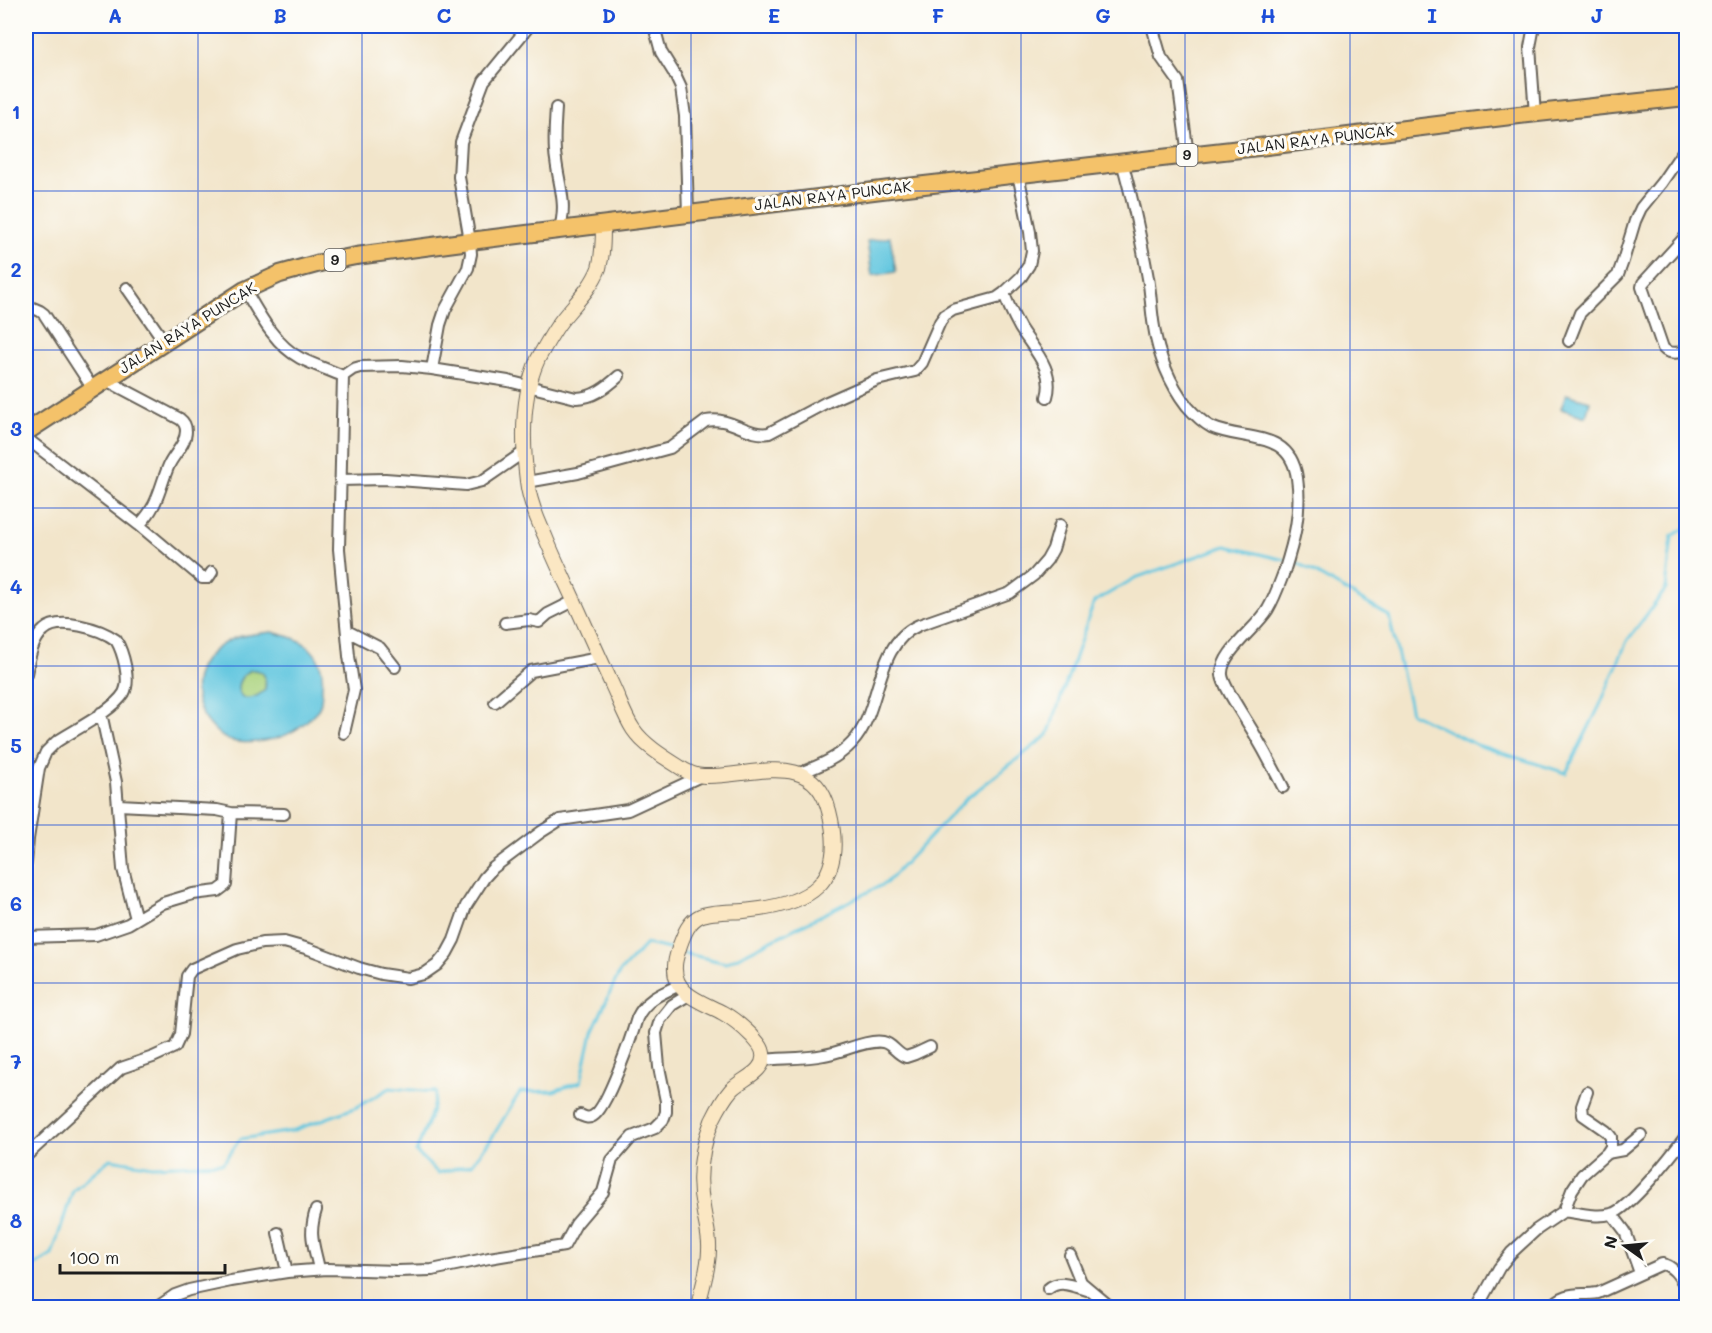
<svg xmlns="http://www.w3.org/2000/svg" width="1712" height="1333" font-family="Mali,sans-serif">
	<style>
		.green { fill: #aad37e; stroke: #63784d; stroke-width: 1.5 }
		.water { fill: #61c6df; stroke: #3e717e; stroke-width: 1.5; fill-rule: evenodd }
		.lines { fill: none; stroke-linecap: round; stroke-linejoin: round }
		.stream { stroke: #61c6df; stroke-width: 3 }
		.minor-casing { stroke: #676259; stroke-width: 14 }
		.secondary-casing { stroke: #676259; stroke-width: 16 }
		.trunk-casing { stroke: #676259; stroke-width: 20 }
		.minor { stroke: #fff; stroke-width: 10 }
		.secondary { stroke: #fbe7c3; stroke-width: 14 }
		.trunk { stroke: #f4c26a; stroke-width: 16 }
		.grid { fill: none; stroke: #1d4ed8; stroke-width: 1.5; stroke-opacity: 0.55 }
		.labels { text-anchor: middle; stroke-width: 6; stroke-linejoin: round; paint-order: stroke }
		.shield { fill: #fdfcf7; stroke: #605f5e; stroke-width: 1.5 }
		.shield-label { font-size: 14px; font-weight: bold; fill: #1c1c1c }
		.street-label { font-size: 15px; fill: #1c1c1c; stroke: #fdfcf7 }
		.neatline { fill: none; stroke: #1d4ed8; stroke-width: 2 }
		.grid-label { font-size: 20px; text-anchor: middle; font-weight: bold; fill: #1d4ed8 }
	</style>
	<rect width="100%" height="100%" fill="#fdfcf7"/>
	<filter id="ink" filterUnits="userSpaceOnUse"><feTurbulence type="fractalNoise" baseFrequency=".0167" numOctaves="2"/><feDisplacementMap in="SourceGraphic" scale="12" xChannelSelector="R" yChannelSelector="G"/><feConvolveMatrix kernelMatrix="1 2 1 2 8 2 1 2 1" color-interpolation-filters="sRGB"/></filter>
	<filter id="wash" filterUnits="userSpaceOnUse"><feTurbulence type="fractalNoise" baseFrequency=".008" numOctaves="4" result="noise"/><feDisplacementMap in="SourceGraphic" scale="24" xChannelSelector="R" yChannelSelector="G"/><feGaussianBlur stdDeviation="1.35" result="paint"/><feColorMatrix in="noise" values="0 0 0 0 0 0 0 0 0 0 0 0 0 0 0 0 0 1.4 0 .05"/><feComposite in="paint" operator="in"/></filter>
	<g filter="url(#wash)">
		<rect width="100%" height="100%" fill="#f2e5ca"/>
		<!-- green -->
		<path class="green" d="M251 670C265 669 266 678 265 690 239 713 227 682 251 670Z"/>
		<!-- water -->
		<path class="water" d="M890 237 896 272 872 276 867 241Z
			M1566 394 1590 401 1586 417 1561 409Z
			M272 632C284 635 297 638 306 645 319 655 324 670 322 685 322 692 322 702 319 708 317 711 312 715 310 718 294 734 280 739 257 742 243 743 230 744 219 734 185 705 188 662 228 641 241 634 258 634 272 632ZM251 670C265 669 267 678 265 690 239 713 227 682 251 670Z"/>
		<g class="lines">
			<!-- stream -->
			<path class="stream" d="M1291 562 1298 563 1389 616 1411 713 1477 745 1566 773 1600 705 1627 641 1666 589 1672 536 1686 528
				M683 953 726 963 886 883 967 798 1048 735 1094 602 1135 578 1226 546 1285 560
				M26 1271 52 1255 73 1190 110 1159 152 1166 223 1163 240 1139 292 1131 357 1107 390 1088 436 1092 432 1111 416 1152 438 1173 472 1164 491 1139 520 1092 553 1091 581 1082 592 1032 619 973 646 944 674 950"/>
		</g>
	</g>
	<g filter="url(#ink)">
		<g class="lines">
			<!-- minor casing -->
			<g class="minor-casing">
				<path id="minor" d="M654 26 661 52 674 73 681 88 685 116 688 214
					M1152 26 1161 57 1178 81 1188 155
					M1534 26 1530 47 1535 114
					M556 108C555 125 553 143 556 160 559 186 568 205 559 231
					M1122 162C1133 200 1141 239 1148 278 1151 294 1151 311 1154 327 1158 355 1170 384 1187 406 1194 414 1202 422 1211 427 1245 442 1290 429 1297 478 1302 511 1294 541 1284 572 1279 585 1275 597 1268 609 1257 628 1220 653 1222 675 1223 687 1248 722 1255 735 1265 752 1274 769 1283 787
					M1686 236 1643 283 1642 287 1663 348C1669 355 1679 353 1686 351
					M127 288 164 341
					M245 290C259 314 275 345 300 358 314 365 329 370 343 376
					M1004 293C1008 306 1014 317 1020 328 1034 350 1055 370 1047 397
					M26 305 40 311 44 314 93 389
					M1569 341 1580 313 1618 275 1623 261 1635 221 1641 208 1662 182 1686 147
					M432 369 440 325 445 310 468 268 471 254 470 241 459 177 461 142 484 81 529 26
					M343 376 339 549 349 656 354 690 344 733
					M343 376 353 369 360 367 402 366 432 369 508 381 576 398C593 398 607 387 619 376
					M26 438 139 525C159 505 159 488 169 465 174 454 186 444 186 431 186 425 184 422 180 419L106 380
					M340 480 385 479 466 485 482 481 524 452
					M527 482 578 473 670 448 706 421C731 416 748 437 769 433L827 402 877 380 915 371 922 363 940 322 945 315 953 310 997 298 1004 293 1021 277 1029 265 1032 251 1030 232 1018 174
					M139 525 202 578H208L212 572
					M505 623 529 620 539 622 548 614 574 601
					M347 631 380 648 395 667
					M26 674C29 659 32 640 44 630 59 616 101 629 116 640 123 652 131 680 124 693 113 711 74 730 56 742L46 752 39 768 28 839 26 863
					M495 702 531 671 599 658
					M101 713 116 782 123 869 136 919
					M800 773C819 766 838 758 852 743 883 710 873 645 919 625L1010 593 1034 575 1047 560 1053 549 1060 525
					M231 813 284 814
					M26 937 96 935 128 924 163 903 193 894 218 891 226 885 231 813 217 810 119 805
					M763 1060C783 1058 804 1059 824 1055 840 1053 867 1039 883 1042 893 1044 896 1054 906 1057L915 1054 930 1047
					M580 1115C585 1117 588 1119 593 1116 607 1109 632 1035 637 1018 646 999 662 993 680 985
					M1607 1153 1623 1150 1641 1135
					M26 1156 121 1068 153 1057 175 1047 181 1034 187 976 192 969 237 949 262 943 284 942 309 949 359 968 381 974 408 978 424 974 437 965 447 953 454 940 466 906 484 878 493 868 541 832 560 820 628 810 701 776
					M316 1210C308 1235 314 1245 319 1269
					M1564 1211C1579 1213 1596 1218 1611 1214 1629 1210 1674 1152 1686 1136
					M1612 1214 1625 1231 1640 1273
					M278 1233 287 1272
					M1070 1255 1081 1282 1112 1308
					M1048 1289C1060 1279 1073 1286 1087 1290
					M156 1308 175 1295 189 1290 231 1281 287 1272 327 1269 397 1271 432 1270 489 1258 564 1246 576 1224 603 1192 612 1160 632 1137 655 1128 663 1120 666 1112V1101L659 1067 656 1033 660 1020 672 1005 687 996
					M1477 1308 1499 1268 1511 1253 1536 1230 1564 1211 1572 1190 1582 1175 1607 1153 1611 1147V1137L1606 1131 1583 1115 1582 1106 1587 1092
					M1550 1308C1566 1290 1578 1296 1598 1293L1662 1264C1674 1266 1680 1278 1686 1287"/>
			</g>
			<!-- secondary casing -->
			<g class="secondary-casing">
				<path id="secondary" d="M603 225C603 240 603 254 599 268 591 289 574 304 561 321 552 333 545 346 538 359 521 396 522 441 527 481 529 500 537 519 545 536 556 563 569 589 581 616 592 641 603 665 614 689 620 702 625 717 633 729 643 744 662 756 678 766 685 771 695 776 704 776 750 778 813 747 829 811 848 884 809 905 744 911 732 912 711 911 700 916 689 921 684 934 680 945 678 952 675 959 675 966 673 995 703 1002 723 1013 734 1019 743 1027 752 1036 756 1041 763 1047 763 1054 766 1072 741 1079 731 1090 723 1099 717 1111 712 1121 701 1149 697 1178 703 1207 705 1222 710 1236 709 1250 709 1270 701 1289 698 1308"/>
			</g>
			<!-- trunk casing -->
			<g class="trunk-casing">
				<path id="trunk" d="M26 432 245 290 280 274 320 263 356 256 470 241 898 188 1267 146 1519 115 1686 97"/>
			</g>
			<!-- minor -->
			<use href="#minor" class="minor"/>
			<!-- secondary -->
			<use href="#secondary" class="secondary"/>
			<!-- trunk -->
			<use href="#trunk" class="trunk"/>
		</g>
	</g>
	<!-- grid -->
	<path class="grid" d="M198 26V1308M362 26V1308M527 26V1308M691 26V1308M856 26V1308M1021 26V1308M1185 26V1308M1350 26V1308M1514 26V1308M26 191H1686M26 350H1686M26 508H1686M26 666H1686M26 825H1686M26 983H1686M26 1142H1686"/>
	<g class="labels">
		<!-- shield labels -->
		<g class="shield">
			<rect x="1176.5" y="144" width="21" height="22" rx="4.5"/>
			<rect x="324.5" y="249" width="21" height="22" rx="4.5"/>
		</g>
		<g class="shield-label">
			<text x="1187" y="160">9</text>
			<text x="335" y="265">9</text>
		</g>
		<!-- street labels -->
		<g class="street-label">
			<text transform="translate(1316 140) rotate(-7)" y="5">JALAN RAYA PUNCAK</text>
			<text transform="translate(833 196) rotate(-7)" y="5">JALAN RAYA PUNCAK</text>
			<text transform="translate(188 328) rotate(-32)" y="5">JALAN RAYA PUNCAK</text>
		</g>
	</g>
	<!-- margin -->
	<rect width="1712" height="1333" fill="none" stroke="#fdfcf7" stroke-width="66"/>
	<!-- north arrow -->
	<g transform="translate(1625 1246) rotate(285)" stroke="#fdfcf7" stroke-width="4.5" paint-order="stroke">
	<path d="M0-4.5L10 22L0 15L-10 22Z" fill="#1c1c1c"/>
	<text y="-9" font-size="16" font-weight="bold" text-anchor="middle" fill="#1c1c1c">N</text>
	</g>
	<!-- scale -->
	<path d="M60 1264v9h165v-9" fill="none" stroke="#1c1c1c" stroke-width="3"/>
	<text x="69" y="1264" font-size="18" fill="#1c1c1c" stroke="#fdfcf7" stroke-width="4.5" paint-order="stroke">100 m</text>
	<rect x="33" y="33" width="1646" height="1267" class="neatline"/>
	<g class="grid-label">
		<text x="115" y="23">A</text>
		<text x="280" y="23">B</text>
		<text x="444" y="23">C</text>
		<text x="609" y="23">D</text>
		<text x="774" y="23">E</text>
		<text x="938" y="23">F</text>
		<text x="1103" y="23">G</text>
		<text x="1268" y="23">H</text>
		<text x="1432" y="23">I</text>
		<text x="1597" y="23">J</text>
		<text x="16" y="119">1</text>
		<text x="16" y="277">2</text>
		<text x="16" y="436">3</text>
		<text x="16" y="594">4</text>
		<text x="16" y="753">5</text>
		<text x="16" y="911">6</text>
		<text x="16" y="1069">7</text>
		<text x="16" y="1228">8</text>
	</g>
</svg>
